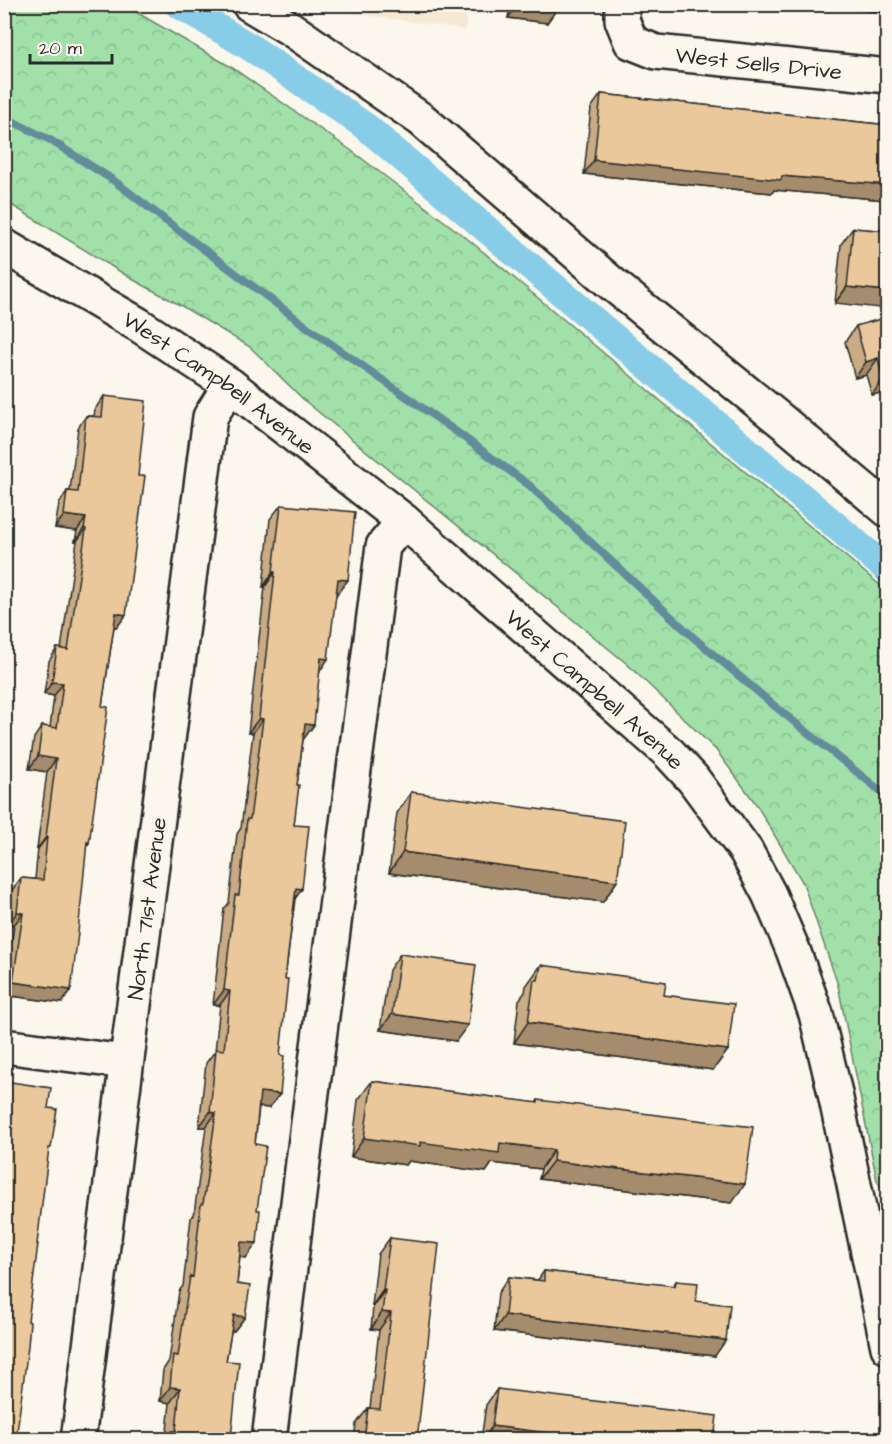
<svg xmlns="http://www.w3.org/2000/svg" width="892" height="1444" font-family="'Architects Daughter',sans-serif">
	<style>
		.built { fill: #f6e9d4 }
		.park { fill: url(#park-crowns); stroke: #66866a; stroke-width: 1.5 }
		.lines { fill: none; stroke-linecap: round; stroke-linejoin: round }
		.stream { stroke: #628c9c; stroke-width: 8 }
		.canal { stroke: #87cde8; stroke-width: 28 }
		.minor-casing { stroke: #2b2b2b; stroke-width: 38 }
		.minor { stroke: #fbf7ec; stroke-width: 33 }
		.wall { fill: #c9ac85; stroke: #2b2b2b; stroke-width: 1.5 }
		.shaded-wall { fill: #a48c6c; stroke: #2b2b2b; stroke-width: 1.5 }
		.building { fill: #eac89b; stroke: #2b2b2b; stroke-width: 1.5 }
		.labels { text-anchor: middle; stroke-width: 5; stroke-linejoin: round; paint-order: stroke }
		.street-label { font-size: 22px; fill: #2b2b2b; stroke: #fbf7ec }
	</style>
	<defs>
		<pattern id="park-crowns" width="20" height="18" patternUnits="userSpaceOnUse" patternTransform="scale(1.5)"><rect width="20" height="18" fill="#a1e0a8"/><path d="M2 6a3 3 0 1 1 6 0M12 15a3 3 0 1 1 6 0" fill="none" stroke="#8bc091"/></pattern>
	</defs>
	<rect width="100%" height="100%" fill="#fbf7ec"/>
	<filter id="ink" filterUnits="userSpaceOnUse"><feTurbulence type="fractalNoise" baseFrequency=".0167" numOctaves="2"/><feDisplacementMap in="SourceGraphic" scale="12" xChannelSelector="R" yChannelSelector="G"/><feConvolveMatrix kernelMatrix="1 2 1 2 8 2 1 2 1" color-interpolation-filters="sRGB"/></filter>
	<g filter="url(#ink)">
		<!-- built -->
		<path class="built" d="M339 5H468L465 30 353 13Z"/>
		<!-- park -->
		<path class="park" d="M4 5H124L231 67 352 151 469 240 887 591V1196L877 1181 838 985 803 883 756 804 716 750 671 706 626 663 305 401 250 347 180 305 132 279 5 201Z"/>
		<g class="lines">
			<!-- stream -->
			<path class="stream" d="M4 117 50 140 113 180 182 233 310 329 458 433 529 485 693 637 777 708 888 797"/>
			<!-- canal -->
			<path class="canal" d="M178 4 250 47 365 126 888 570"/>
			<!-- minor casing -->
			<g class="minor-casing">
				<g id="minor">
					<path d="M249 4 291 29 422 120 610 282 783 422 888 510"/>
					<path id="s1" d="M622 4V20L631 42 656 52 888 76"/>
					<path id="s2" d="M4 246 139 325 230 385 404 521 669 753 693 779 746 851 769 894 793 950 816 1014 834 1089 888 1347"/>
					<path d="M4 1046 125 1062"/>
					<path id="s3" d="M78 1440C121 1099 166 758 210 417L230 385"/>
					<path d="M269 1440 303 1162 383 546 404 521"/>
				</g>
			</g>
			<!-- minor -->
			<use href="#minor" class="minor"/>
		</g>
		<!-- wall -->
		<path class="wall" d="M510 4H558L547 23 508 18Z
			M601 94 888 125V205H885L886 200 774 190 772 193 584 174 591 108Z
			M853 228 888 231 835 303 841 244Z
			M888 317V391L872 395 866 375 855 378 845 342 856 326Z
			M104 396 138 476 126 615 117 627H114L102 706 89 843 86 847 62 1003 4 995 14 925H8L12 890 21 878 35 879 38 849H37L47 772 29 769 34 738 42 726 50 727 54 696 44 694 49 661 57 648 61 649 77 541H75L77 531 55 528 59 504 67 491H70L78 428 86 416H94L95 409Z
			M281 505 337 594H336L320 671 303 740 297 785 294 825 295 899 285 979 280 1055V1094L269 1108 259 1107 255 1144 246 1258 240 1257 237 1284 245 1317 234 1331H231L226 1361 231 1438 243 1440H166L170 1403 160 1401 163 1370 169 1361 179 1291 183 1286 191 1218 194 1214 206 1127H199L206 1063 215 1051 220 1005H213L224 909 229 903 237 834 241 828 253 733H248L265 587H263L270 519Z
			M411 792 617 881 603 902 389 873 397 813Z
			M400 954 456 1041 380 1030 389 970Z
			M541 965 664 995 728 1050 713 1070 514 1043 519 1000 525 992 526 986Z
			M372 1081 536 1103 538 1100 732 1203 539 1179 541 1169 492 1163 486 1172 409 1161 406 1165 351 1157 358 1100Z
			M390 1238 417 1440H354L356 1424 368 1408H370L379 1330 371 1329 373 1307 372 1306 378 1254Z
			M544 1271 673 1286 676 1281 696 1301 715 1356 494 1331 498 1293 509 1277 538 1280Z
			M497 1389 714 1440H481L486 1405Z"/>
		<!-- shaded-wall -->
		<path class="shaded-wall" d="M518 4H521L557 9 547 23 508 18Z
			M811 4H888V13Z
			M594 160 888 185V198L886 200 774 190 772 193 584 174Z
			M847 287 888 291V309L835 303Z
			M878 358 866 375 855 378 866 362Z
			M888 378V391L872 395 883 379Z
			M64 515 86 518 77 531 55 528Z
			M84 528 86 529 77 541H75Z
			M273 572H275L265 587H263Z
			M338 579 348 580 337 594 328 593Z
			M116 613 126 615 117 627 107 626Z
			M321 658 328 659 318 674Z
			M52 682 63 683 54 696 44 694Z
			M259 718 263 719 253 733H248Z
			M305 724 314 725 303 740 294 739Z
			M38 756 56 759 47 772 29 769Z
			M46 837H47L38 849H37Z
			M403 852 617 881 603 902 389 873Z
			M296 888 302 889 292 903Z
			M17 912 23 913 14 925H8Z
			M13 982 71 990 62 1003 4 995Z
			M224 990 230 991 220 1005H213Z
			M392 1014 468 1025 456 1041 380 1030Z
			M528 1022 728 1050 713 1070 514 1043Z
			M260 1092 280 1094 269 1108 250 1106Z
			M210 1112 216 1113 206 1127H199Z
			M364 1138 420 1142 500 1143 554 1150 541 1169 492 1163 486 1172 409 1161 406 1165 351 1157Z
			M553 1161 745 1184 732 1203 539 1179Z
			M241 1242 257 1243 246 1258 231 1256Z
			M383 1290H385L373 1307 372 1306Z
			M382 1312 391 1313 379 1330 371 1329Z
			M234 1315 245 1317 234 1331 223 1330Z
			M505 1315 726 1340 715 1356 494 1331Z
			M170 1387 180 1388 170 1403 160 1401Z
			M492 1426 605 1440H483Z"/>
		<!-- building -->
		<path class="building" d="M521 4H558L557 9Z
			M601 94 888 125V185L782 176 781 180 594 160Z
			M853 228 888 231V291L847 287Z
			M4 306 10 307 6 340H4Z
			M888 317V378L883 379 878 358 866 362 856 326Z
			M104 396 146 401 138 476H145L126 615 116 613 102 706 108 707 89 843 87 842 78 933 71 990 13 982 23 913 17 912 21 878 43 880 47 837H46L56 759 38 756 42 726 57 728 63 683 52 682 57 648 68 650 86 529 84 528 86 518 64 515 67 491 78 492 86 416 102 417Z
			M281 505 355 512 348 580 338 579 328 659 321 658 314 725 305 724 297 785H299L294 825 309 826 302 889 296 888 285 979H288L280 1055 284 1056 280 1094 260 1092 255 1144 266 1146 257 1210H260L257 1243 241 1242 237 1284 250 1286 245 1317 234 1315 226 1361 239 1362 231 1438 243 1440H171L172 1431H176L180 1388 170 1387 173 1355 178 1356 190 1276 193 1277 201 1204H203L216 1113 210 1112 216 1049 224 1050 230 991 224 990 235 895H239L247 819H250L263 719 259 718 275 572H273Z
			M411 792 625 821 617 881 403 852Z
			M400 954 476 965 468 1025 392 1014Z
			M541 965 666 982 664 995 734 1004 728 1050 528 1022 534 980H538Z
			M4 1081 51 1088 48 1108 57 1109 51 1148H49L37 1244H38L28 1321 30 1322 28 1346 16 1440H4V1160L7 1142H4Z
			M372 1081 538 1103V1100L753 1127 745 1184 553 1161 554 1150 500 1143 499 1153 420 1142V1146L364 1138Z
			M390 1238 439 1244 417 1440H364L368 1408 380 1409 391 1313 382 1312 385 1290H383Z
			M544 1271 675 1286 676 1281 698 1283 696 1301 730 1305 726 1340 505 1315 509 1277 544 1281Z
			M497 1389 717 1416 714 1440H605L492 1426Z"/>
	</g>
	<g class="labels">
		<!-- street labels -->
		<g class="street-label">
			<text dy="8" stroke="none"><textPath href="#s1" startOffset="170">West Sells Drive</textPath></text>
			<text dy="8" stroke="none"><textPath href="#s2" startOffset="255">West Campbell Avenue</textPath></text>
			<text dy="8" stroke="none"><textPath href="#s2" startOffset="741">West Campbell Avenue</textPath></text>
			<text dy="8" stroke="none"><textPath href="#s3" startOffset="536">North 71st Avenue</textPath></text>
		</g>
	</g>
	<!-- margin -->
	<rect width="892" height="1444" fill="none" stroke="#fbf7ec" stroke-width="24"/>
	<rect x="12" y="12" width="868" height="1420" fill="none" stroke="#2b2b2b" stroke-width="2" filter="url(#ink)"/>
	<!-- scale -->
	<path d="M30 54v9h82v-9" fill="none" stroke="#2b2b2b" stroke-width="3"/>
	<text x="39" y="54" font-size="18" fill="#2b2b2b" stroke="#fbf7ec" stroke-width="4.5" paint-order="stroke">20 m</text>
</svg>
